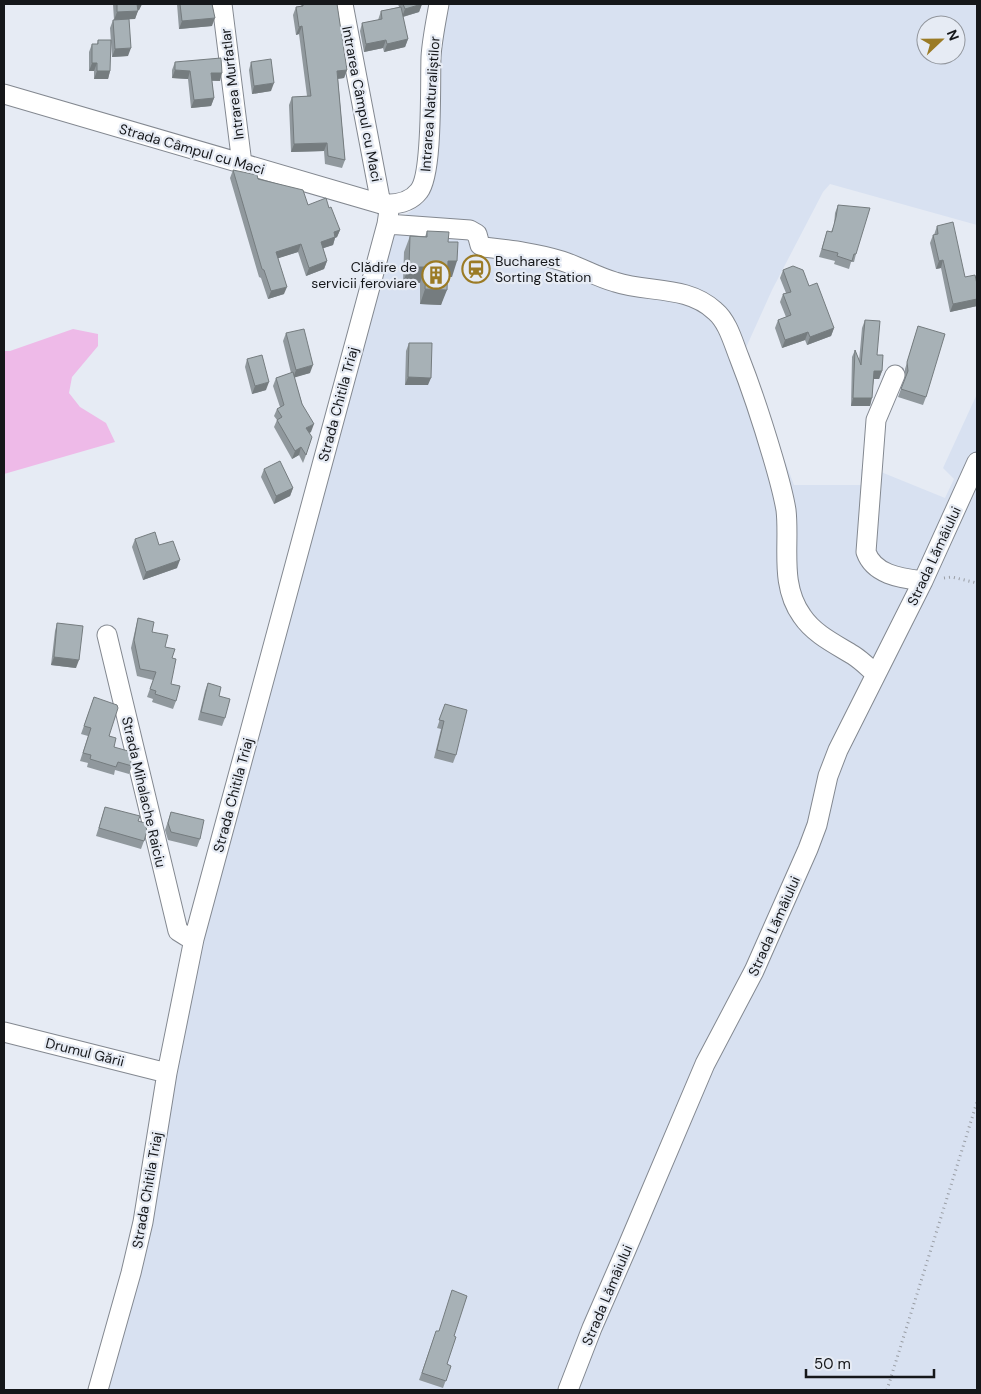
<svg xmlns="http://www.w3.org/2000/svg" width="981" height="1394" font-family="'DM Sans',sans-serif">
	<style>
		.built { fill: #d8e1f1; fill-rule: evenodd }
		.green { fill: #eebae8 }
		.lines { fill: none; stroke-linecap: round; stroke-linejoin: round }
		.minor-casing { stroke: #838890; stroke-width: 21 }
		.path { stroke: #999da4; stroke-width: 3; stroke-dasharray: 1 4; stroke-linecap: butt }
		.minor { stroke: #fff; stroke-width: 19 }
		.wall { fill: #90989d }
		.shaded-wall { fill: #757c7f }
		.building { fill: #a7b1b6; stroke: #757c7f }
		.labels { text-anchor: middle; stroke-width: 4.5; stroke-linejoin: round; paint-order: stroke }
		.street-label { font-size: 14px; fill: #15171a; stroke: #e6ebf4 }
		.poi-label { font-size: 14px; fill: #15171a; stroke: #e6ebf4; text-anchor: start }
	</style>
	<rect width="100%" height="100%" fill="#e6ebf4"/>
	<!-- built -->
	<path class="built" d="M442 4H977V225L830 184 823 192 772 290 744 352 794 485H861V469L881 472 945 498 954 479 943 468 977 394V1390H104L204 934 228 852 346 402 396 221 416 208 425 201 429 187ZM926 25H956V55H926Z"/>
	<!-- green -->
	<path class="green" d="M73 329 98 334V346L72 377 69 393 80 407 106 423 115 442 4 474V351H10Z"/>
	<g class="lines">
		<!-- minor casing -->
		<g class="minor-casing">
			<path id="minor" d="M222 4 242 164
				M343 4 381 204
				M4 94 381 204C395 205 410 203 419 191 433 174 430 84 431 57 432 40 436 21 439 4
				M387 224 470 230 477 234 480 245 484 247C510 250 537 253 562 261 580 267 597 277 615 282 648 293 687 285 715 311 728 322 733 342 739 357 752 390 763 424 773 458 778 475 783 492 786 510 790 545 779 584 802 616 814 634 835 644 853 655 861 660 869 668 876 674
				M895 375 876 420 866 552C874 575 901 578 923 581
				M107 635 178 931 186 936 194 939
				M4 1032 167 1073
				M98 1390 131 1273 143 1222 167 1073 194 939 387 224 390 204
				M568 1390 592 1328 626 1250 705 1064 754 971 808 849 817 825 828 776 838 750 923 581 977 462"/>
		</g>
		<!-- path -->
		<path class="path" d="M944 578 952 577 977 583
			M887 1390 977 1102"/>
		<!-- minor -->
		<use href="#minor" class="minor"/>
	</g>
	<!-- wall -->
	<path class="wall" d="M113 4H142L139 10H138L135 19H129L128 56 112 57 110 28 113 20H114Z
		M177 4H212V26L179 29Z
		M302 4H337L347 70 344 78 338 79 345 160 342 168 325 164 324 151 291 152 289 105 292 97 307 96 299 34 296 35 293 15 296 7 301 6Z
		M398 4H422L419 12 403 17 408 39 405 47 384 52 383 48 364 52 360 31 362 23 378 20 381 11 399 7Z
		M98 40 110 71 108 79H94V71H89V52L92 44H97Z
		M175 62 220 81H212L214 98 211 106 191 108 188 79 172 78V70Z
		M251 62 271 91 252 94 249 70Z
		M233 170 258 179 308 205 329 208 340 230 337 237 335 238 333 245 323 248 327 261 324 269 306 276 298 252 278 258 284 294 268 299 261 278 259 277 230 178Z
		M838 205 856 254 854 262H851L849 269 834 264 835 261 819 257 827 231 831 232 834 225 835 213Z
		M937 226 965 277 977 284V306L950 312 941 268 936 269 930 243 933 235H934Z
		M427 231 448 242 452 277H448L441 305 420 304V283L403 282 404 252 410 236 425 237Z
		M783 270 809 286 834 328 831 336 807 345 805 340 782 348 775 328 778 320 786 317 780 302 783 294 786 293 780 278Z
		M865 320 877 355 882 371 879 379H874L870 406H851L852 357 855 350 859 361 862 328Z
		M918 326 926 397 923 405 898 397 905 378V369Z
		M286 333 310 373 294 377 311 432 309 433 306 455 303 463 299 455 292 459 274 427 277 420 274 416 277 409 280 407 273 386 276 378 291 373 283 341Z
		M409 343 428 385H405L406 351Z
		M247 359 266 390 252 394 245 367Z
		M264 469 293 488 290 496 274 504 261 477Z
		M135 539 159 545 177 568 143 580 132 547Z
		M138 618 152 632 165 647 172 658 171 684 176 701 173 709 152 702 153 699 147 697 153 680 137 676 131 648 136 626Z
		M57 623 76 668 51 665 55 631Z
		M208 683 219 696 225 718 222 726 198 720 205 691Z
		M94 697 114 747 132 766 129 774 115 770 114 775 87 767 88 763 80 761 88 736 81 734Z
		M445 704 456 755 453 763 434 758 441 729 437 728Z
		M105 807 138 821 144 841 141 849 96 836Z
		M171 812 200 839 197 847 168 840 165 830Z
		M454 1336 447 1364 451 1366 443 1388 419 1380 434 1337Z"/>
	<!-- shaded-wall -->
	<path class="shaded-wall" d="M137 4H142L139 10H134Z
		M422 4 419 12 402 17 405 9Z
		M138 11 135 19 114 20 117 12Z
		M215 18 212 26 179 29 182 21Z
		M302 26 299 34 296 35 299 27Z
		M408 39 405 47 384 52 387 44Z
		M386 40 383 48 364 52 366 44Z
		M131 48 128 56 112 57 115 49Z
		M92 63H97L94 71H89Z
		M175 70 190 71 188 79 172 78Z
		M347 70 344 78 335 79 337 71Z
		M97 71H110L108 79H94Z
		M211 73H222L220 81 208 80Z
		M274 83 271 91 252 94 254 86Z
		M214 98 211 106 191 108 194 100Z
		M327 143 324 151 291 152 294 144Z
		M340 230 337 237 335 238 333 245 318 250 321 242 334 232Z
		M301 244 298 252 273 260 276 252Z
		M943 260 941 268 936 269 939 261Z
		M327 261 324 269 306 276 309 268Z
		M448 261H457L452 277 442 276Z
		M409 267H426L420 283 403 282Z
		M287 287 284 294 268 299 271 291Z
		M425 289 447 290 441 305 420 304Z
		M977 299V306L950 312 953 304Z
		M834 328 831 336 807 345 810 337Z
		M808 332 805 340 782 348 785 340Z
		M313 365 310 373 293 378 296 370Z
		M874 371H882L879 379H871Z
		M408 377 431 378 428 385H405Z
		M269 382 266 390 252 394 255 386Z
		M853 398H872L870 406H851Z
		M314 424 311 432 303 436 306 428Z
		M301 447 299 455 292 459 295 451Z
		M293 488 290 496 274 504 276 496Z
		M180 560 177 568 143 580 146 572Z
		M54 657 79 660 76 668 51 665Z"/>
	<!-- building -->
	<path class="building" d="M117 4H137L138 11 117 12Z
		M180 4H212L215 18 182 21Z
		M303 4H337L347 70 337 71 345 160 328 156 327 143 294 144 292 97 311 96 302 26 299 27 296 7 303 6Z
		M403 4H422L405 9Z
		M401 7 408 39 387 44 386 40 366 44 362 23 382 19 381 11Z
		M129 19 131 48 115 49 113 20Z
		M98 40H111L110 71H97V63H92V44H98Z
		M221 58 222 73H211L214 98 194 100 190 71 175 70V62Z
		M271 59 274 83 254 86 251 62Z
		M233 170 257 175 258 179 303 190 308 205 326 198 329 208 331 207 340 230 334 232 335 237 321 242 327 261 309 268 301 244 276 252 287 287 271 291 264 270 262 269Z
		M838 205 870 208 856 254H854L852 261 837 256 838 253 822 249 827 231 832 232 836 217Z
		M953 222 965 277 975 275 977 284V299L953 304 943 260 939 261 933 235 938 234 937 226Z
		M427 231 449 232 448 242H458L457 261H448L447 290 425 289 426 267H409L410 236 427 237Z
		M793 266 803 270 809 286 817 283 834 328 810 337 808 332 785 340 778 320 791 315 783 294 791 292 783 270Z
		M865 320 880 321 877 355H883L882 371H874L872 398H853L855 350 861 365Z
		M918 326 945 334 926 397 901 389 908 371 907 362Z
		M304 329 313 365 296 370 286 333Z
		M409 343H432L431 378 408 377Z
		M262 355 269 382 255 386 247 359Z
		M293 372 302 404 314 424 306 428 312 437 306 455 301 447 295 451 277 420 282 417 277 409 284 405 276 378Z
		M280 461 293 488 276 496 264 469Z
		M155 532 159 545 173 541 180 560 146 572 135 539Z
		M138 618 154 622 152 632 168 635 165 647 175 649 172 658 176 659 171 684 180 686 176 701 155 694 156 691 150 689 156 672 140 669 134 640Z
		M57 623 83 626 79 660 54 657Z
		M208 683 221 687 219 696 230 699 225 718 201 712Z
		M94 697 117 705 118 708 109 736 116 738 114 747 128 751 132 766 118 762 116 767 90 759 91 755 83 753 91 728 84 726Z
		M445 704 467 710 456 755 437 750 444 721 439 720Z
		M105 807 140 816 138 821 145 823 147 831 144 841 99 828Z
		M171 812 204 820 200 839 171 832 168 823Z
		M452 1290 467 1296 454 1336 456 1337 447 1364 451 1366 446 1381 422 1373 436 1331H439Z"/>
	<!-- icons -->
	<defs>
		<g id="station-ring" transform="scale(1.4375)"><circle r="9.5" fill="#e6ebf4" stroke="#9b7b25" stroke-width="1.5"/><path d="M-3-6H3Q5-6 5-4V2Q5 4 3 4L4.5 6H3L1.5 4h-3L-3 6H-4.5L-3 4Q-5 4-5 2V-4Q-5-6-3-6ZM-3.5-4v3h7v-3ZM-3.5 1v1.5H-2V1ZM2 1v1.5H3.5V1Z" fill="#9b7b25"/></g>
		<g id="building-ring" transform="scale(1.4375)"><circle r="9.5" fill="#e6ebf4" stroke="#9b7b25" stroke-width="1.5"/><path d="M-4-6H4V6H1V3H-1V6H-4ZM-2.5-4.3h1.7v1.8h-1.7ZM.8-4.3h1.7v1.8H.8ZM-2.5-1h1.7V.8h-1.7ZM.8-1h1.7V.8H.8Z" fill="#9b7b25"/></g>
	</defs>
	<g fill-rule="evenodd">
		<use href="#station-ring" x="476" y="269"/>
		<use href="#building-ring" x="436" y="275"/>
	</g>
	<g class="labels">
		<!-- street labels -->
		<g class="street-label">
			<text transform="translate(232 84) rotate(-97)" y="5">Intrarea Murfatlar</text>
			<text transform="translate(362 104) rotate(79)" y="5">Intrarea Câmpul cu Maci</text>
			<text transform="translate(430 104) rotate(-86)" y="5">Intrarea Naturaliștilor</text>
			<text transform="translate(192 149) rotate(16)" y="5">Strada Câmpul cu Maci</text>
			<text transform="translate(338 404) rotate(-75)" y="5">Strada Chitila Triaj</text>
			<text transform="translate(934 556) rotate(-65)" y="5">Strada Lămâiului</text>
			<text transform="translate(144 792) rotate(77)" y="5">Strada Mihalache Raiciu</text>
			<text transform="translate(233 795) rotate(-75)" y="5">Strada Chitila Triaj</text>
			<text transform="translate(774 926) rotate(-66)" y="5">Strada Lămâiului</text>
			<text transform="translate(85 1052) rotate(14)" y="5">Drumul Gării</text>
			<text transform="translate(147 1190) rotate(-80)" y="5">Strada Chitila Triaj</text>
			<text transform="translate(607 1295) rotate(-67)" y="5">Strada Lămâiului</text>
		</g>
		<!-- poi labels -->
		<g class="poi-label">
			<text x="495" y="266">Bucharest<tspan x="495" dy="16">Sorting Station</tspan></text>
			<text x="417" y="272" text-anchor="end">Clădire de<tspan x="417" dy="16">servicii feroviare</tspan></text>
		</g>
	</g>
	<!-- border -->
	<rect width="981" height="1394" fill="none" stroke="#15171a" stroke-width="10"/>
	<!-- north arrow -->
	<g transform="translate(941 40) rotate(68)"><circle r="24" fill="#e6ebf4" stroke="#92969d"/>
	<path d="M0-4L9 19L0 12L-9 19Z" fill="#9b7b25"/>
	<text y="-8" font-size="14" font-weight="bold" text-anchor="middle" fill="#15171a">N</text>
	</g>
	<!-- scale -->
	<path d="M806 1369v8h128v-8" fill="none" stroke="#15171a" stroke-width="2.5"/>
	<text x="814" y="1369" font-size="15" fill="#15171a" stroke="#e6ebf4" stroke-width="4" paint-order="stroke">50 m</text>
</svg>
